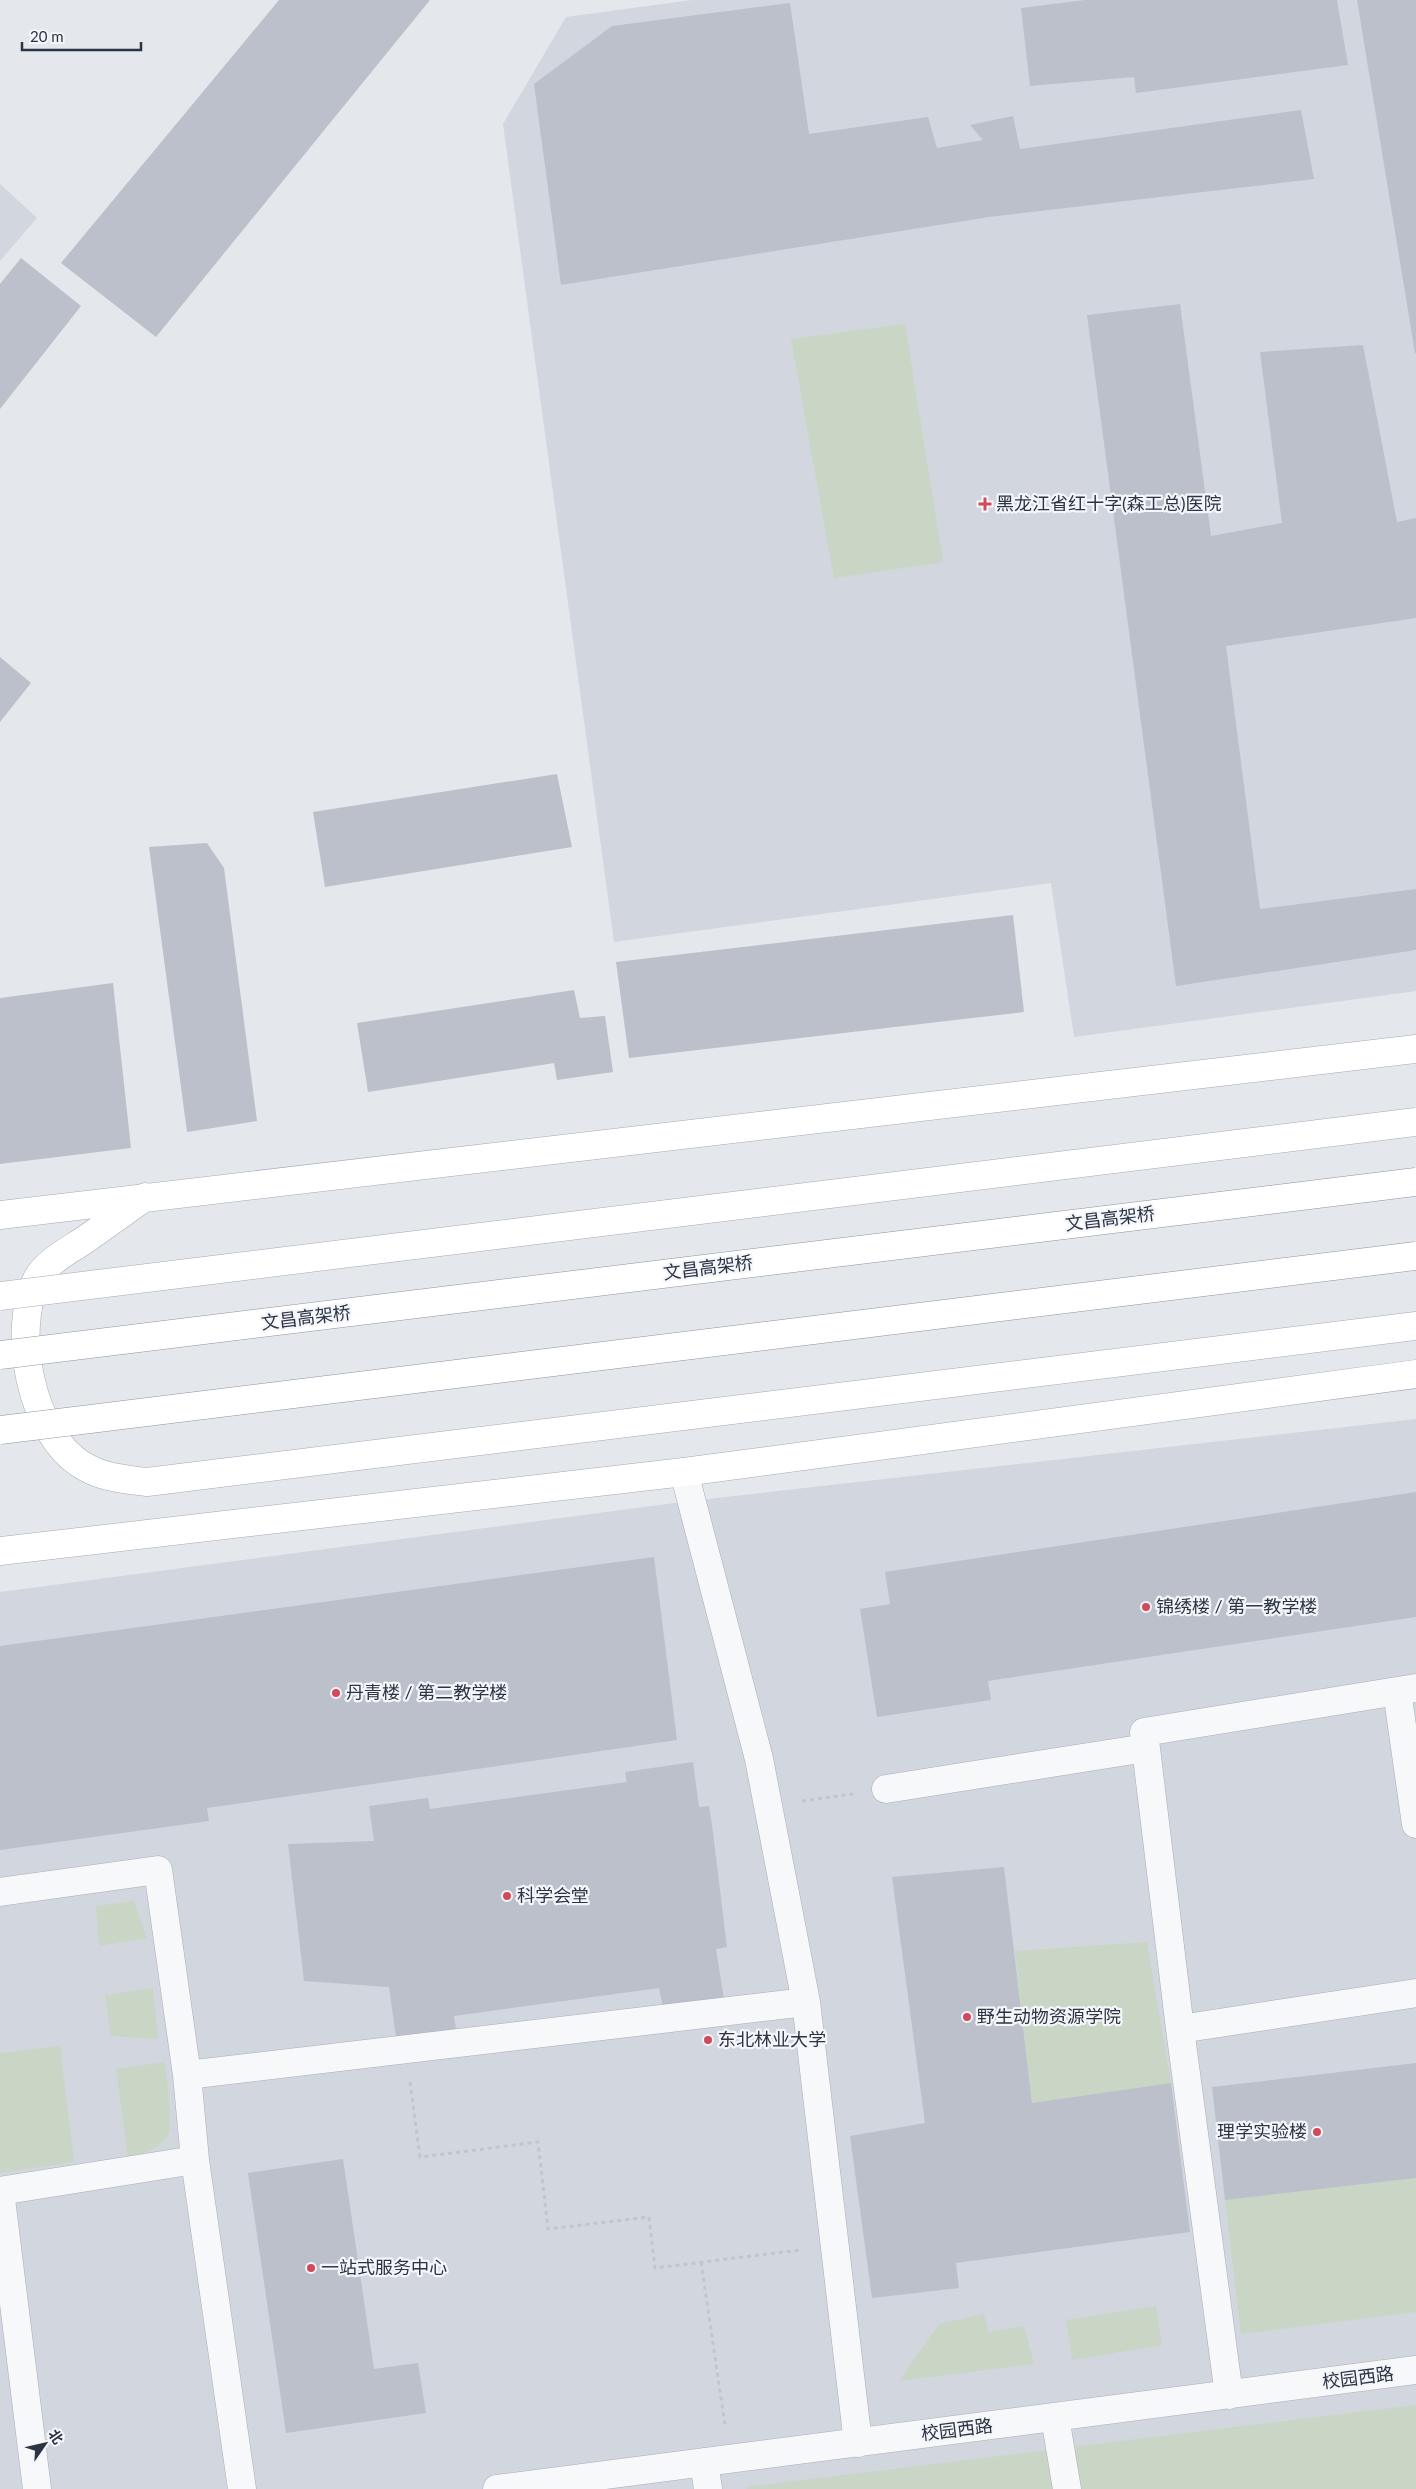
<svg xmlns="http://www.w3.org/2000/svg" width="1416" height="2489" font-family="Lato,'Noto Sans SC',sans-serif">
	<style>
		.built { fill: #d2d6de }
		.green { fill: #c9d6c5 }
		.building { fill: #bbc0ca }
		.lines { fill: none; stroke-linecap: round; stroke-linejoin: round }
		.street-casing { stroke: #a9aeb7; stroke-width: 29 }
		.primary-casing { stroke: #a3abb8; stroke-width: 29 }
		.path { stroke: #c2c5cb; stroke-width: 3; stroke-dasharray: 4 4; stroke-linecap: butt }
		.street { stroke: #f7f8fa; stroke-width: 28 }
		.primary { stroke: #fff; stroke-width: 28 }
		.primary-bridge-casing { stroke: #a3abb8; stroke-width: 29; stroke-linecap: butt }
		.highway-bridge-casing { stroke: #8b94a3; stroke-width: 29; stroke-linecap: butt }
		.primary-bridge { stroke: #fff; stroke-width: 28 }
		.highway-bridge { stroke: #fff; stroke-width: 28 }
		.poi-dot { fill: #d1495b; stroke: #f4f6f9; stroke-width: 2 }
		.labels { text-anchor: middle; stroke-width: 4.5; stroke-linejoin: round; paint-order: stroke }
		.poi-label { font-size: 18px; fill: #2b3445; stroke: #f4f6f9; text-anchor: start }
		.street-label { font-size: 18px; fill: #2b3445; stroke: #f4f6f9 }
	</style>
	<rect width="100%" height="100%" fill="#e4e7ec"/>
	<!-- built -->
	<path class="built" d="M692 0H1416V991L1074 1037 1051 883 614 942 503 124 566 17Z
		M0 184 37 218 0 261Z
		M1416 1419V2489H0V1592L690 1501Z"/>
	<!-- green -->
	<path class="green" d="M905 324 943 562 834 578 791 339Z
		M134 1901 147 1938 99 1946 96 1906Z
		M1147 1942 1171 2083 1032 2103 1015 1951Z
		M153 1988 158 2039 111 2036 105 1995Z
		M60 2046 74 2162 0 2173V2053Z
		M165 2062C166 2078 175 2128 166 2139 157 2149 140 2155 128 2159L116 2069Z
		M1416 2178V2312L1241 2334 1225 2200Z
		M1156 2306 1162 2345 1072 2360 1066 2320Z
		M984 2314 988 2332 1024 2326 1034 2364 899 2381 939 2324Z
		M1416 2405V2489H747L746 2487Z"/>
	<!-- building -->
	<path class="building" d="M279 0H430L156 337 61 263Z
		M1085 0H1337L1348 65 1136 93 1134 77 1030 86 1021 8Z
		M1357 0H1416V353H1415Z
		M790 3 809 134 928 117 937 148 983 140 970 125 1013 116 1020 149 1301 110 1314 179 989 217 561 285 534 84 612 26Z
		M21 258 81 306 0 409V284Z
		M1180 304 1211 536 1282 523 1260 352 1363 345 1397 522 1416 518V618L1226 646 1260 909 1416 889V950L1176 986 1087 315Z
		M0 657 31 683 0 722Z
		M557 774 572 847 325 887 313 812Z
		M207 843 224 868 257 1121 187 1132 149 847Z
		M1013 915 1024 1012 629 1058 616 962Z
		M113 983 131 1148 0 1164V998Z
		M574 990 580 1018 605 1016 613 1072 557 1080 554 1063 368 1092 357 1023Z
		M1416 1492V1617L988 1681 991 1700 877 1717 860 1609 890 1604 885 1572Z
		M654 1557 677 1740 207 1808 209 1821 0 1850V1646Z
		M693 1762 699 1807 709 1806 712 1825 727 1947 716 1949 724 1999 663 2008 659 1988 454 2016 456 2029 396 2037 389 1987 304 1981 288 1844 374 1841 369 1806 428 1798 430 1809 627 1782 625 1772Z
		M1004 1867 1032 2103 1171 2083 1190 2232 956 2263 959 2288 872 2298 850 2136 925 2123 892 1877Z
		M1416 2063V2178L1225 2200 1212 2087Z
		M343 2159 374 2369 418 2363 426 2413 286 2433 248 2173Z"/>
	<g class="lines">
		<!-- street casing -->
		<g class="street-casing">
			<path id="street" d="M684 1472 759 1759 806 2002 858 2443
				M1397 1691 1416 1824
				M886 1789 1146 1748
				M0 1892 158 1870 187 2075 195 2160 242 2489
				M1180 2029 1416 1993
				M187 2075 806 2002
				M1229 2395 1180 2029 1144 1732 1416 1688
				M1055 2417 1067 2489
				M704 2462 708 2489
				M37 2489 0 2191 195 2160
				M497 2489 1416 2370"/>
		</g>
		<!-- primary casing -->
		<g class="primary-casing">
			<path id="primary" d="M145 1197C125 1211 106 1225 86 1239 70 1250 47 1261 37 1279 11 1331 31 1434 82 1465 103 1478 123 1479 147 1482L1416 1326
				M0 1215 1416 1049
				M0 1551 684 1472 1416 1374"/>
		</g>
		<!-- path -->
		<path class="path" d="M802 1801 853 1794
			M410 2082 420 2157 538 2142 548 2229 649 2217 655 2268 800 2250
			M701 2262 725 2425"/>
		<!-- street -->
		<use href="#street" class="street"/>
		<!-- primary -->
		<use href="#primary" class="primary"/>
		<!-- primary-bridge casing -->
		<g class="primary-bridge-casing">
			<path id="primary-bridge" d="M0 1296 1416 1122"/>
		</g>
		<!-- highway-bridge casing -->
		<g class="highway-bridge-casing">
			<path id="highway-bridge" d="M0 1355 1416 1182
				M0 1430 1416 1256"/>
		</g>
		<!-- primary-bridge -->
		<use href="#primary-bridge" class="primary-bridge"/>
		<!-- highway-bridge -->
		<use href="#highway-bridge" class="highway-bridge"/>
	</g>
	<!-- markers -->
	<g class="poi-dot">
		<path d="M982.5 496.5h5v5h5v5h-5v5h-5v-5h-5v-5h5z"/>
		<circle cx="1146" cy="1607" r="5"/>
		<circle cx="336" cy="1693" r="5"/>
		<circle cx="507" cy="1896" r="5"/>
		<circle cx="967" cy="2017" r="5"/>
		<circle cx="708" cy="2040" r="5"/>
		<circle cx="1317" cy="2132" r="5"/>
		<circle cx="311" cy="2268" r="5"/>
	</g>
	<g class="labels">
		<!-- poi labels -->
		<g class="poi-label">
			<text x="996" y="510">黑龙江省红十字(森工总)医院</text>
			<text x="1156" y="1613">锦绣楼 / 第一教学楼</text>
			<text x="346" y="1699">丹青楼 / 第二教学楼</text>
			<text x="517" y="1902">科学会堂</text>
			<text x="977" y="2023">野生动物资源学院</text>
			<text x="718" y="2046">东北林业大学</text>
			<text x="1307" y="2138" text-anchor="end">理学实验楼</text>
			<text x="321" y="2274">一站式服务中心</text>
		</g>
		<!-- street labels -->
		<g class="street-label">
			<text transform="translate(1110 1219) rotate(-7)" y="6">文昌高架桥</text>
			<text transform="translate(708 1268) rotate(-7)" y="6">文昌高架桥</text>
			<text transform="translate(306 1318) rotate(-7)" y="6">文昌高架桥</text>
			<text transform="translate(1358 2378) rotate(-7)" y="6">校园西路</text>
			<text transform="translate(957 2430) rotate(-7)" y="6">校园西路</text>
		</g>
	</g>
	<!-- north arrow -->
	<g transform="translate(45 2444) rotate(56)" stroke="#f4f6f9" stroke-width="4" paint-order="stroke">
	<path d="M0-4L9 19L0 12L-9 19Z" fill="#2b3445"/>
	<text y="-8" font-size="14" font-weight="bold" text-anchor="middle" fill="#2b3445">北</text>
	</g>
	<!-- scale -->
	<path d="M22 42v8h119v-8" fill="none" stroke="#2b3445" stroke-width="2.5"/>
	<text x="30" y="42" font-size="15" fill="#2b3445" stroke="#f4f6f9" stroke-width="4" paint-order="stroke">20 m</text>
</svg>
